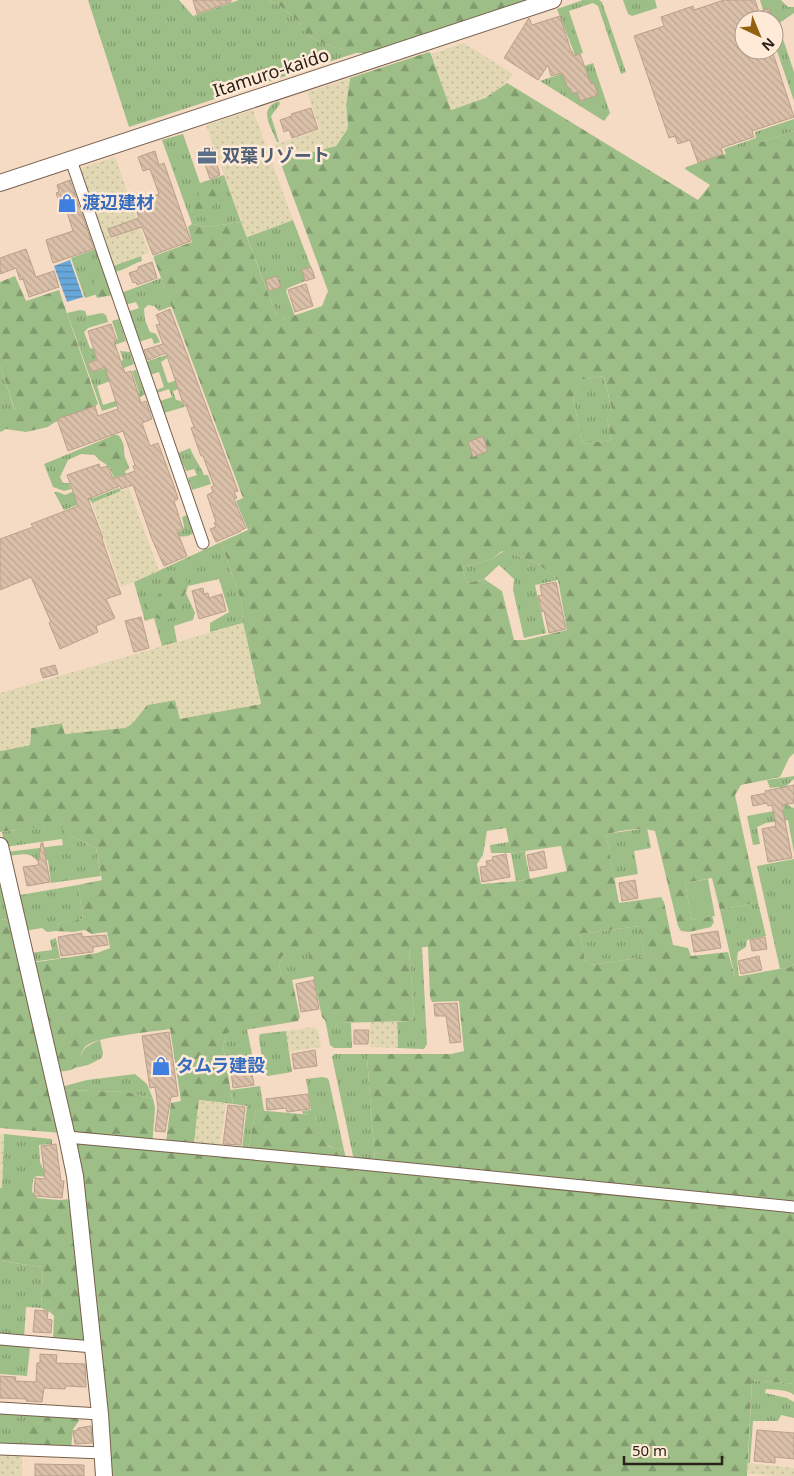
<svg xmlns="http://www.w3.org/2000/svg" width="794" height="1476" font-family="'Noto Sans','Noto Sans JP',sans-serif">
	<style>
		.grass { fill: url(#grass-tufts); fill-rule: evenodd }
		.forest { fill: url(#forest-firs); fill-rule: evenodd }
		.sand { fill: url(#sand-dots) }
		.garden { fill: #9ebe87 }
		.water { fill: url(#water-rules) }
		.building { fill: url(#building-back-hatch); stroke: #b9a08a }
		.lines { fill: none; stroke-linecap: round; stroke-linejoin: round }
		.street-casing { stroke: #78614d; stroke-width: 13 }
		.secondary-casing { stroke: #78614d; stroke-width: 18 }
		.street { stroke: #fff; stroke-width: 11 }
		.secondary { stroke: #fff; stroke-width: 16 }
		.labels { text-anchor: middle; stroke-width: 5; stroke-linejoin: round; paint-order: stroke }
		.street-label { font-size: 18px; fill: #2b2219; stroke: #ffead7 }
		.service-label { font-size: 18px; font-weight: bold; fill: #4e5e75; stroke: #ffead7; text-anchor: start }
		.shop-label { font-size: 18px; font-weight: bold; fill: #366cbe; stroke: #ffead7; text-anchor: start }
	</style>
	<defs>
		<pattern id="grass-tufts" width="24" height="20" patternUnits="userSpaceOnUse" patternTransform="scale(1.25)"><rect width="24" height="20" fill="#9ebe87"/><path d="M3 7l-1-3M5 7V3M7 7l1-3M15 17l-1-3M17 17v-4M19 17l1-3" fill="none" stroke="#819a6e"/></pattern>
		<pattern id="forest-firs" width="22" height="20" patternUnits="userSpaceOnUse" patternTransform="scale(1.25)"><rect width="22" height="20" fill="#9ebe87"/><path d="M5 1l3.5 6h-7zM16 11l3.5 6h-7z" fill="#819a6e"/></pattern>
		<pattern id="sand-dots" width="8" height="8" patternUnits="userSpaceOnUse" patternTransform="scale(1.25)"><rect width="8" height="8" fill="#e1d7b2"/><path d="M2 2h.1M6 6h.1" fill="none" stroke="#c1b898" stroke-width="1.8" stroke-linecap="round"/></pattern>
		<pattern id="water-rules" width="6" height="5" patternUnits="userSpaceOnUse" patternTransform="scale(1.25)"><rect width="6" height="5" fill="#68a8d8"/><path d="M0 2.5h6" fill="none" stroke="#5688ae"/></pattern>
		<pattern id="building-back-hatch" width="6" height="6" patternUnits="userSpaceOnUse" patternTransform="scale(1.25)"><rect width="6" height="6" fill="#dac0a9"/><path d="M-1 5l2 2M0 0l6 6M5-1l2 2" fill="none" stroke="#bba591"/></pattern>
	</defs>
	<rect width="100%" height="100%" fill="#f6dbc4"/>
	<!-- grass -->
	<path class="grass" d="M88 0H179L193 16 239 0H268L279 5 298 21 306 35 324 44 356 53 129 127Z
		M583 0H599L602 2 626 72 621 74 598 6 593 3 569 11 583 53 575 55 557 9Z
		M623 0H655L657 8 632 16 628 14Z
		M760 0H781L788 7H794V13L778 24 794 72V101L774 42V36L778 35 776 28H774V20H766Z
		M593 63 610 113 604 121 540 81ZM566 83 589 84 593 83 597 95 580 101 577 92 572 94 570 88H568Z
		M279 101 280 104 271 116 279 142H277C271 126 257 109 279 101Z
		M794 119V131L726 154 724 149 756 138 755 132Z
		M183 134 200 183 224 175 241 222 207 227 192 224 162 140Z
		M293 220 311 267 302 270 305 281 288 288 286 291 295 316 283 319 276 314 247 237Z
		M96 249 110 290 85 298 71 258Z
		M141 256 142 261C132 264 125 270 115 272L113 266Z
		M161 278 172 306 159 311 154 306 148 305 144 309 145 320 150 332 156 334 160 342 154 344 152 338 138 342 127 312 139 308 136 302 125 305 121 293Z
		M80 310 85 311 87 316 102 313 106 315 108 322 88 328 84 332 90 348C98 350 112 346 118 339L112 321 119 319 126 341 97 351 96 360 88 363 91 372 120 364 123 359 120 351 130 352 134 364 124 368 118 378 97 386 103 405 139 393 132 371 136 370 145 394 136 400 102 411 67 313Z
		M166 355 167 358 161 362 168 383 177 380 180 388 173 391 176 400 181 401 184 407 164 413 160 401 172 397 169 389 157 393 156 390 164 387 159 372 150 375 145 362Z
		M0 366 15 411 5 420 6 429 0 432Z
		M604 376 612 412 607 417 611 440 582 444 573 397 581 380Z
		M112 436 126 474 114 478 109 466 99 460 95 455 81 454 68 460 60 477 63 483H69L71 489 64 491 53 487 44 464Z
		M190 448C195 460 200 465 204 475H208L211 484 192 490 188 478 197 475 194 469 186 471 178 453Z
		M119 488 121 491 92 503 90 500 64 510 54 492H58L65 495 79 489 87 498H93Z
		M190 514 196 531C187 540 177 535 166 536L183 530 184 526 182 517Z
		M221 542 241 600 243 623 210 632V623L229 612 219 579 188 586 186 593 195 613 193 620 174 626 177 642 162 646 154 618 145 621 134 582Z
		M504 551 537 563 558 580 535 585 546 633 524 638 513 590 514 579 499 565 484 579 467 583 462 567 492 559Z
		M794 776V779L784 788C785 796 785 806 794 808V853L788 820 766 823 757 827 760 844 753 845 747 816 784 809 779 787 770 788 767 780Z
		M59 824 66 833 96 848 101 876 51 883 48 860 37 861C30 851 19 855 8 856L7 852 63 845 62 839 5 847 2 832Z
		M647 828 651 848 634 851 638 874 614 878 606 834Z
		M509 842 511 853 526 851 525 853 530 879 516 881 511 853H491L490 845Z
		M794 859V964L790 967 780 969 757 866Z
		M0 874 14 921 0 919Z
		M78 885 83 919 56 924V931L47 932 42 928 24 931 18 900 20 895Z
		M758 902 766 936 747 940 746 947 738 952 737 960 739 977H735L720 910Z
		M639 926 645 957 590 965 585 960 580 934Z
		M56 938 60 958 32 962 30 953 52 950 50 940Z
		M422 946 427 1044 424 1049 398 1048 397 1022 411 1021 414 1017 409 947Z
		M308 951 314 976 292 980H283L279 965 282 956Z
		M338 1023H351L352 1048H334L330 1045 327 1029H334Z
		M247 1029 254 1064 227 1068 223 1046 227 1033Z
		M286 1031 292 1072 268 1076 264 1073 259 1038 260 1034Z
		M100 1040 103 1053 102 1058 88 1065 74 1068C86 1052 76 1050 100 1040Z
		M334 1054H371L367 1058 375 1161 355 1160 353 1156 332 1057Z
		M135 1074 147 1084 153 1099 127 1092 62 1090 61 1087 87 1080Z
		M322 1077 327 1078 329 1081 344 1150C339 1149 332 1148 328 1145 315 1135 332 1117 303 1114L302 1111 311 1110 306 1079Z
		M260 1086 264 1111 256 1110 248 1148H242L247 1106 233 1104 231 1090Z
		M4 1134 52 1139V1144L39 1145 40 1162 44 1171 60 1173V1178L37 1176 33 1179 32 1192 28 1188H2Z
		M0 1261 43 1267 41 1308 26 1307 24 1338 0 1336Z
		M0 1345 30 1347 27 1376 0 1374Z
		M752 1380 794 1384V1395C787 1389 775 1390 766 1389L765 1393 787 1398 794 1402V1418L781 1415 778 1421H753L750 1463H748Z
		M0 1412 31 1414 29 1446 0 1445Z"/>
	<!-- forest -->
	<path class="forest" d="M268 0H532L421 39 366 53H355L324 44 306 35 298 21 279 5Z
		M429 52 431 54 451 110 485 98 507 83 698 200 710 185 685 169 686 167 794 131V753L789 758 780 777 741 785 735 795 758 902 720 910 712 878 685 883 692 920 712 916 714 922 711 927 689 932 681 931 678 926 655 831C640 826 621 831 606 834L619 903 661 897 664 902 673 945 688 948 691 956 728 952 735 977 790 967 794 964V1384L752 1380 747 1476H110L98 1344 53 1340 54 1316 50 1312 41 1308 43 1267 0 1261V1188C19 1184 23 1179 37 1198L59 1200 71 1199 73 1134 0 1128V919L14 921 24 964 97 953 110 948 107 932 92 934 85 930 73 932 56 931 55 924 83 919 78 885 102 880 96 848 66 833 59 825 0 832V751L30 745 31 728 62 723 65 734 132 724 147 705 175 700 180 718 261 704 243 623 241 600 221 542 248 530 236 501 243 498 154 259V256L192 242 188 227 192 224 207 227 241 222 276 314 284 319 322 306 328 291 281 164 290 158 336 146 348 128 346 105 350 78ZM604 376 612 411 607 417 611 440 582 444 573 397 581 380ZM502 551 537 563 558 580 567 630 525 640H514L502 591 484 579 467 583 462 567 492 559ZM506 828 511 853 561 846 567 871 519 881 481 884 477 864 483 855 487 831ZM639 926 645 957 590 965 585 960 580 934ZM409 947H428L430 997 432 1002 459 1001 464 1051 451 1054H371L367 1058 375 1161 347 1164 344 1150 330 1147 326 1143 320 1121 312 1115 256 1110 246 1158 152 1147 155 1108 153 1099 127 1092 62 1090 58 1072C62 1071 69 1071 73 1069 81 1065 79 1052 86 1046 98 1036 153 1032 170 1029L181 1101 171 1103 166 1142 194 1144 199 1100 233 1104 223 1046 227 1033 298 1021 300 1017 292 980H283L279 965 282 956 308 952 322 1017 325 1020 327 1029H334L338 1023 411 1021 414 1017Z
		M205 187H213L220 195 215 204 200 215 195 211V205L199 199 198 191Z
		M107 271 113 295 97 298 92 287 97 277Z
		M15 276 26 301 59 290 98 404 85 414 55 422 48 427 26 432 6 429 4 420 15 410 0 366V282Z
		M113 435H118C127 445 122 450 126 460 127 463 129 465 129 468L124 472H115L95 455V448Z
		M170 570 177 571 185 575 188 586C181 598 178 627 157 618 149 615 146 611 144 604 148 599 152 600 156 597 162 593 163 586 165 581L163 577 165 573Z
		M31 1414 77 1418 79 1421 73 1429 71 1448 29 1446 22 1432 23 1422Z"/>
	<!-- sand -->
	<path class="sand" d="M464 43 513 74C499 95 474 102 451 110L431 54Z
		M350 78 346 105 348 128 335 146 290 158 281 164 274 145 320 130 307 92Z
		M253 110 293 220 247 237 206 125Z
		M115 157 149 253 113 266 81 174 83 167Z
		M129 488 159 571 121 587 92 503Z
		M243 623 261 704 180 719 175 700 147 705 132 724 125 728 65 734 62 723 31 728 30 745 0 751V693Z
		M370 1022H397L398 1048 370 1047Z
		M313 1027 318 1030 321 1047 289 1052 286 1031Z
		M199 1100 226 1103 220 1146 194 1144Z
		M0 1134H4L2 1188H0Z
		M0 1455H22V1476H0Z
		M748 1463 794 1468V1476H772L747 1473Z"/>
	<!-- garden -->
	<path class="garden" d="M708 879 715 916 692 920 685 883Z"/>
	<!-- water -->
	<path class="water" d="M70 260 83 297 67 302 54 266Z"/>
	<!-- building -->
	<path class="building" d="M193 0H231V2L197 14Z
		M724 0H755L759 12 769 8 773 20H744V50H772L794 117 752 131 754 137 721 148 723 154 698 163 690 140 678 144 675 136 669 138 634 36 664 26 661 17 693 6 694 10Z
		M560 16 571 51H572L574 56 580 54 591 84 594 83 598 95 580 101 577 92 572 94 570 88H568L562 73 551 76 548 65 538 80 504 58 529 18 532 25Z
		M311 108 318 129 292 138 289 130 284 132 280 120 292 116 291 114Z
		M212 147 220 175 210 179 205 164 201 165 196 152Z
		M155 151 159 165 164 163 191 241 153 255 142 227 111 237 108 229 139 218 134 203 159 194 150 169 143 171 138 157Z
		M70 180 94 249 53 263 46 240 73 231 67 212 63 213 56 193 59 192 57 185Z
		M26 249 36 277 54 271 59 287 29 297 23 279 20 280 16 268 0 274V258Z
		M152 262 157 278 137 285 136 282 133 283 129 273 138 270V267Z
		M311 267 315 278 305 281 302 270Z
		M277 276 281 287 269 291 265 280Z
		M306 284 313 306 295 312 288 290Z
		M170 309 238 491 234 492 237 498 234 499 246 528 241 530V531L216 542 210 529 216 527 214 523 216 522 207 495 213 492 211 487 214 486 203 456H201L191 428 194 427 186 405 184 406 166 353 148 360 144 350 163 344 156 325 160 324 156 315Z
		M111 324 117 341 114 342 125 373 131 371 141 403 146 401 152 419 142 423 150 446 158 443 174 486 178 499 174 501 183 529 177 531 187 556 164 566 152 539 133 485 121 489 120 486 88 499 103 538 102 539 121 594 106 599 115 618 96 626 98 632 60 649 49 623 51 622 31 577 0 590V539L33 527 31 524 78 506 67 475 99 464 100 468 108 466 113 479 135 471 133 466 135 465 123 431 68 451 57 419 95 406 98 416 118 409 105 367 91 372 88 363 97 360 88 331Z
		M483 436 488 451 473 457 468 442Z
		M556 582 566 629 549 633 544 611 542 612 538 596 542 595 540 585Z
		M203 588 204 594 208 593 209 598 222 594 226 611 199 619 192 591Z
		M141 617 149 648 134 652 125 621Z
		M55 665 58 674 43 678 40 669Z
		M794 785V803L782 805 792 858 768 862 762 829 776 826 772 805 768 806 767 803 753 806 751 796 766 793 765 791Z
		M41 843H43L50 882 27 886 23 867 38 865Z
		M544 851 547 868 530 871 527 855Z
		M506 854 510 877 482 882 480 867 487 866 486 861 493 860 492 857Z
		M635 880 638 898 622 901 619 883Z
		M718 931 721 948 694 952 691 935Z
		M82 933V937L106 935 108 945 93 947V952L61 956 58 937Z
		M765 937 767 949 752 951 750 940Z
		M759 956 762 970 741 974 738 961Z
		M314 980 319 1009 301 1012 296 984Z
		M457 1003 461 1042 450 1043 446 1016H435L434 1004Z
		M354 1030H369L368 1044H354Z
		M169 1032 178 1096 171 1097 165 1132 155 1131 158 1107 155 1087 150 1088 142 1036Z
		M315 1050 317 1066 294 1069 292 1054Z
		M251 1068 254 1085 233 1088 231 1071Z
		M308 1094 310 1109 287 1112 286 1108 267 1110 266 1099Z
		M228 1105 245 1107 241 1145 223 1144Z
		M56 1144 61 1181H64L62 1198 34 1196 35 1178 45 1179 41 1146Z
		M35 1310 48 1311 47 1319 52 1320 51 1333 33 1332Z
		M40 1354 57 1355 56 1363 85 1364 86 1387 66 1386 65 1389 44 1388 42 1402 26 1401 27 1399 0 1398V1376L16 1377 15 1381 36 1382 37 1363H40Z
		M91 1426 92 1443 75 1444 73 1431 78 1430V1428Z
		M757 1430 794 1433V1459L775 1457V1463L754 1461Z
		M35 1464 84 1465V1476H35Z"/>
	<g class="lines">
		<!-- street casing -->
		<g class="street-casing">
			<path id="street" d="M71 160 203 543
				M67 1137 351 1163 794 1207
				M0 1339 93 1347
				M0 1408 100 1414
				M0 1449 103 1453"/>
		</g>
		<!-- secondary casing -->
		<g class="secondary-casing">
			<path id="secondary" d="M0 183 553 0
				M0 846 67 1137 75 1176 100 1414 104 1476"/>
		</g>
		<!-- street -->
		<use href="#street" class="street"/>
		<!-- secondary -->
		<use href="#secondary" class="secondary"/>
	</g>
	<!-- icons -->
	<defs>
		<g id="office-bare" transform="scale(1.5)"><path d="M-6-3h4V-5.5h4V-3h4V5H-6ZM-1-4.5V-3h2v-1.5ZM-6 0V1H6V0Z" fill="#5c6f8a" stroke="#ffead7" stroke-width="2.5" paint-order="stroke"/></g>
		<g id="shop-bare" transform="scale(1.5)"><path d="M-5-2.5h2.3a2.7 3.5 0 0 1 5.4 0H5L5.5 6h-11ZM-1.5-2.5h3a1.5 2.3 0 0 0-3 0Z" fill="#3f7fe0" stroke="#ffead7" stroke-width="2.5" paint-order="stroke"/></g>
	</defs>
	<g fill-rule="evenodd">
		<use href="#office-bare" x="207" y="156"/>
		<use href="#shop-bare" x="67" y="203"/>
		<use href="#shop-bare" x="161" y="1066"/>
	</g>
	<g class="labels">
		<!-- street labels -->
		<g class="street-label">
			<text transform="translate(271 73) rotate(-18)" y="6">Itamuro-kaido</text>
		</g>
		<!-- service labels -->
		<g class="service-label">
			<text x="222" y="162">双葉リゾート</text>
		</g>
		<!-- shop labels -->
		<g class="shop-label">
			<text x="82" y="209">渡辺建材</text>
			<text x="176" y="1072">タムラ建設</text>
		</g>
	</g>
	<!-- north arrow -->
	<g transform="translate(759 35) rotate(136)"><circle r="24" fill="#ffead7" stroke="#aa9a8b"/>
	<path d="M0-4L9 19L0 12L-9 19Z" fill="#91620e"/>
	<text y="-8" font-size="14" font-weight="bold" text-anchor="middle" fill="#2b2219">N</text>
	</g>
	<!-- scale -->
	<path d="M624 1456v8h98v-8" fill="none" stroke="#2b2219" stroke-width="2.5"/>
	<text x="632" y="1456" font-size="15" fill="#2b2219" stroke="#ffead7" stroke-width="4" paint-order="stroke">50 m</text>
</svg>
